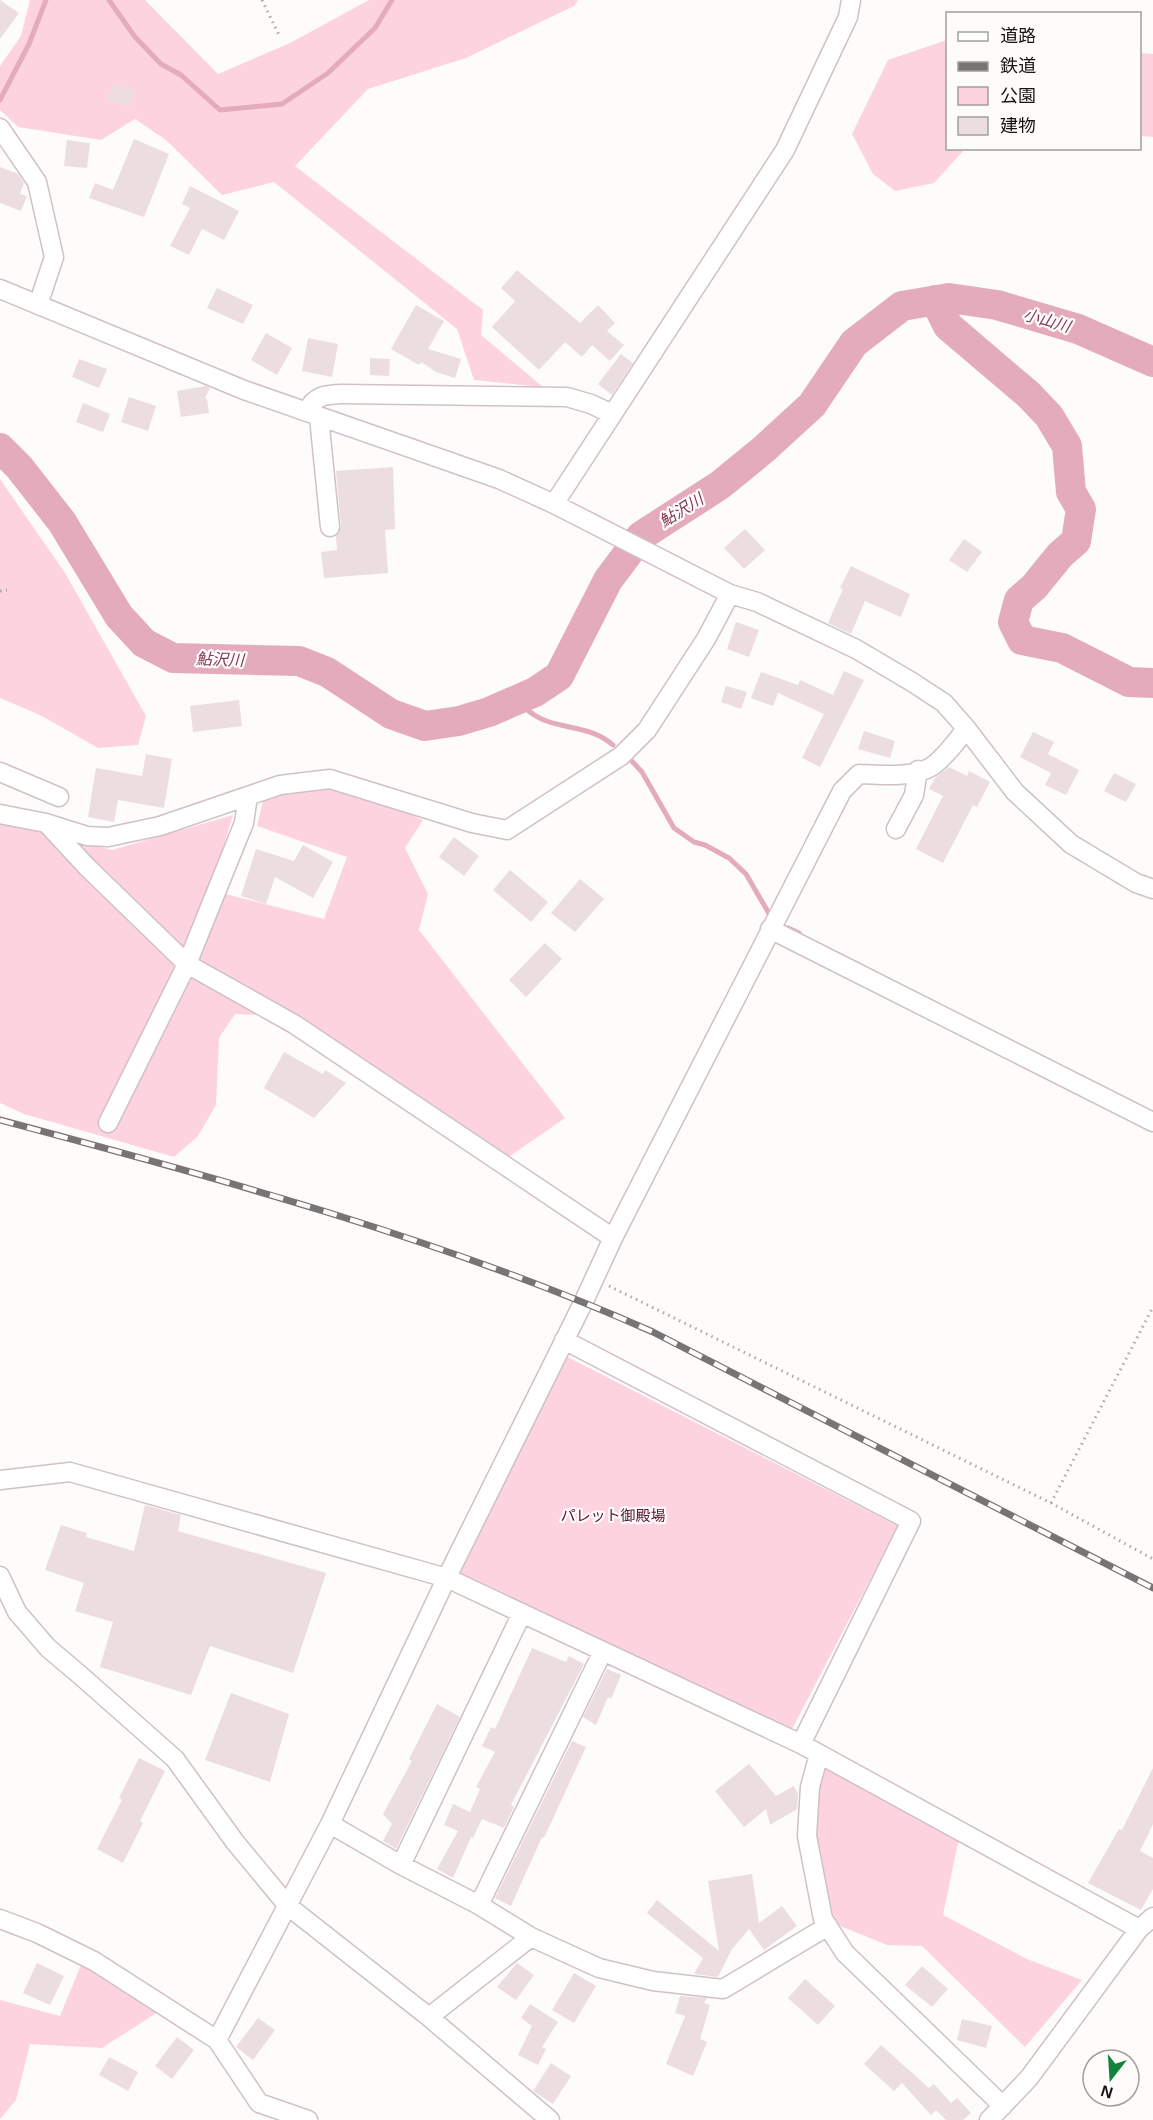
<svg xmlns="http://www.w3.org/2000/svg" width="1153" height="2120" font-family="Helvetica,'Noto Sans JP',sans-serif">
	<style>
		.green { fill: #fdd3df }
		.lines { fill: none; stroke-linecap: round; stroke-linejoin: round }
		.stream { stroke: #e4abbc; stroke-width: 5 }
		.river { stroke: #e4abbc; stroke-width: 30 }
		.building { fill: #ecdde1 }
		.minor-casing { stroke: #d0c1c5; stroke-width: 21 }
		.path { stroke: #ada9a9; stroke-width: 3; stroke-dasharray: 1.5 4.5; stroke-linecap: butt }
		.minor { stroke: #fff; stroke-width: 18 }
		.rail-casing { stroke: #787475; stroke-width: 7 }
		.rail { stroke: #fefbfb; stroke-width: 4.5; stroke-dasharray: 14; stroke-linecap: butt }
		.labels { text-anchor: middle; stroke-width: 4.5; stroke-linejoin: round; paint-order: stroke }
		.park-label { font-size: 15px; fill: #561430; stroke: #fefbfb }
		.water-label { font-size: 16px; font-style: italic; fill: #803a53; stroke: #fefbfb }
	</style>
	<rect width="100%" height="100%" fill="#fefbfb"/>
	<!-- green -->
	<path class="green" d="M30 0H145L218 74 290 43 369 0H578L574 6 466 58 368 89 295 166 483 310 481 335 543 387 474 380 457 329 274 182 222 195 166 140 135 119 101 140 18 127 0 110V66L21 36Z
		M947 40 948 148 965 149 934 183 895 191 873 174 852 134 888 60Z
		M1140 53 1153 54V137L1140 136Z
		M0 479 65 573 146 716 138 745 98 748 40 715 0 698Z
		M342 784 423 820 405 848 428 894 419 930 565 1118 506 1159 360 1061 301 1017 235 1014 219 1038 216 1105 198 1136 174 1157 24 1114 0 1103V824L56 834 112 850 233 815 210 890 324 919 347 857 257 826 264 797Z
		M554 1350 898 1526 792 1729 449 1573Z
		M819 1754 963 1833 957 1847 943 1915 1027 1959 1082 1980 1025 2047 922 1946 887 1945 823 1919 808 1815Z
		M83 1960 158 2012 102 2048 30 2044 16 2100 0 2119V2000L60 2016Z"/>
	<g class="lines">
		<!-- stream -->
		<path class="stream" d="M109 0 135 37 161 64 181 75 220 110 282 104 328 73 375 28 392 0
			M0 100 29 44 46 0
			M518 699C542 735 584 719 613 745
			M629 758 642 772 674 828 694 842 705 845 729 858 746 874 771 917
			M788 928 799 933"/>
		<!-- river -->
		<path class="river" d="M935 300 948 326 1029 395 1049 416 1067 446 1071 492 1081 509 1076 541 1060 555 1034 587 1019 600 1013 622 1022 640 1062 648 1129 682 1153 683
			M0 448 19 467 62 522 119 616 144 643 173 658 299 661 327 672 391 714 425 726 459 721 489 712 535 692 559 676 608 580 641 536 720 485 764 449 812 405 854 343 902 306 949 298 997 305 1078 329 1153 362"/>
	</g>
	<!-- building -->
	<path class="building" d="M0 0 19 13 0 39Z
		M113 84 134 89 130 106 108 100Z
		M134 139 169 154 144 217 89 198 95 183 113 190Z
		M67 140 90 143 87 168 64 166Z
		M0 167 18 174 24 183 20 194 27 196 21 211 0 203Z
		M190 186 239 211 224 240 202 229 189 255 170 246 190 208 182 204Z
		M517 270 580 323 598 305 615 323 607 331 624 345 610 361 592 345 582 357 565 342 539 370 492 327 515 301 501 288Z
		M217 288 253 305 243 324 207 308Z
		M416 305 444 321 428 349 461 359 455 378 436 372 421 362 419 365 391 349Z
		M266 333 292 348 277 375 251 360Z
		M308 338 338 344 332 377 302 371Z
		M621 354 633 363 612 395 598 384Z
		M370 358 390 359 389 376 370 375Z
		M79 359 107 369 99 388 72 377Z
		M206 386 210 388 205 398 207 399 209 413 181 417 177 391Z
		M129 397 156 406 148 431 121 422Z
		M83 403 110 414 103 432 76 422Z
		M393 467 395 529 385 530 388 573 324 578 321 552 337 550 336 536 341 526 336 471Z
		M745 529 765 550 744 569 724 548Z
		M964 539 982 552 967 572 949 560Z
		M851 566 910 594 901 617 865 601 851 634 828 623 843 589 840 588Z
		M736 622 759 630 749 657 727 649Z
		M844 671 864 680 820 767 802 758 824 714 778 693 773 706 751 698 761 672 798 685 800 680 833 695Z
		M726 686 747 692 741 709 721 702Z
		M239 700 242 726 193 732 190 706Z
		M864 731 895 741 890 758 858 749Z
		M1033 732 1054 742 1048 754 1079 770 1066 795 1045 785 1051 773 1020 757Z
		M146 754 172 759 164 808 118 800 114 822 88 817 96 768 142 776Z
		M949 767 967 776 969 771 990 782 977 807 973 805 943 863 916 849 943 796 929 789 935 778Z
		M1114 773 1136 784 1126 802 1104 791Z
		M454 837 479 856 464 876 439 857Z
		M303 845 333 862 313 898 275 877 266 904 241 896 256 849 294 861Z
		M510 870 548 902 531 922 493 890Z
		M580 879 604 899 575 932 551 913Z
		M545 943 562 959 526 997 509 980Z
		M284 1052 323 1074 325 1070 346 1083 314 1118 264 1088Z
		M145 1505 181 1515 178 1531 326 1573 293 1673 210 1646 191 1695 100 1667 113 1622 75 1611 84 1583 45 1570 61 1525 87 1533 86 1537 134 1551Z
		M532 1648 566 1662 569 1656 584 1664 511 1805 514 1807 504 1828 482 1819 473 1838 471 1837 453 1878 437 1869 458 1831 444 1825 453 1804 470 1812 480 1789 476 1787 495 1752 482 1746 491 1727 495 1729Z
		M607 1669 621 1675 611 1699 608 1697 596 1725 583 1717Z
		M231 1693 289 1714 270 1782 205 1760Z
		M437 1704 460 1717 396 1849 383 1841 392 1824 383 1814 412 1761 409 1759Z
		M572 1741 586 1747 544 1838 542 1837 511 1906 495 1898Z
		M139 1758 165 1771 140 1821 143 1823 123 1863 97 1849 122 1800 119 1798Z
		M749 1764 776 1796 794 1786 798 1794 797 1809 770 1825 766 1809 744 1827 715 1791Z
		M1153 1768V1824L1140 1851 1153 1858V1889L1141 1910 1088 1883 1119 1829 1122 1830Z
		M752 1874 759 1923 782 1906 797 1926 764 1950 749 1929 732 1949 718 1977 694 1974 703 1958 647 1913 657 1900 719 1951 708 1881Z
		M37 1963 64 1976 50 2005 23 1993Z
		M517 1963 534 1975 516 2000 497 1987Z
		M922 1966 948 1989 932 2007 905 1985Z
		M574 1973 596 1986 574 2023 552 2010Z
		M805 1979 835 2006 818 2025 788 1998Z
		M680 1996 707 1998 704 2003 710 2005 700 2039 707 2042 693 2076 666 2064 685 2016 675 2013Z
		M530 2004 558 2022 542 2047 546 2049 538 2065 518 2055 532 2026 521 2018Z
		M258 2018 275 2030 253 2060 236 2047Z
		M962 2019 992 2026 986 2048 957 2040Z
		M177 2037 194 2050 172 2079 155 2066Z
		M881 2045 929 2088 934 2084 951 2103 957 2098 971 2113 963 2120H946L936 2110 931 2115 902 2083 894 2091 864 2064Z
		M109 2057 138 2072 128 2091 99 2075Z
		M551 2063 571 2076 553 2104 533 2091Z"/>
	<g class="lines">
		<!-- minor casing -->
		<g class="minor-casing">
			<path id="minor" d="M0 128 37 182 54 257 38 305
				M0 289 244 390 499 479 554 504 730 594 757 602 856 649 912 682 944 703 966 728 1015 792 1071 844 1136 883 1153 889
				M306 412C316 395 323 395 342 394L567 397 591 404 612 414
				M319 417 330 527
				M554 504 785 150 848 17 851 0
				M0 772 59 797
				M0 814 46 823 87 836 108 837 160 826 280 785 330 779 472 823 507 830 621 756 647 730 706 639 730 594
				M48 825 87 867 187 964 294 1024 613 1238
				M896 829 914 795 918 770
				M770 929 1153 1122
				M108 1123 187 964 244 823 248 796
				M564 1340 911 1521 801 1744
				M0 1480 70 1472 447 1578 801 1744 1139 1929
				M0 1576 17 1612 48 1648 80 1675 175 1759 235 1842 288 1906 429 2017 550 2120
				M819 1754 810 1787 807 1836 823 1919 845 1953 1003 2106
				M330 1824 401 1865 479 1905 531 1937 599 1968 653 1981 723 1989 828 1926
				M401 1865 522 1613
				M479 1905 603 1651
				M0 1919 37 1933 94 1961 217 2040 259 2103 308 2120
				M429 2017 531 1937
				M217 2040 330 1824 449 1573 584 1301 613 1238 842 791 859 774C880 775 912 778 931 767 941 761 960 738 966 728
				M989 2120 1029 2078 1139 1929 1153 1917"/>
		</g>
		<!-- path -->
		<path class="path" d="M262 0 279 35
			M0 591 7 590
			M609 1286 1051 1503 1153 1559
			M1051 1503 1153 1307"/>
		<!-- minor -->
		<use href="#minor" class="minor"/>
		<!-- rail casing -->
		<g class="rail-casing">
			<path id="rail" d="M0 1120C221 1179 443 1239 653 1332L1153 1588"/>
		</g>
		<!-- rail -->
		<use href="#rail" class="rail"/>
	</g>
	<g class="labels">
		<!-- park labels -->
		<g class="park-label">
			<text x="613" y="1521">パレット御殿場</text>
		</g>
		<!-- water labels -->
		<g class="water-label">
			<text transform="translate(1047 320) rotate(16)" y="6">小山川</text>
			<text transform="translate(681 510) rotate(-32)" y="6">鮎沢川</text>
			<text transform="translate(220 659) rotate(2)" y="6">鮎沢川</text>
		</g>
	</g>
	<!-- legend -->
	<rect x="946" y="12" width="195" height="138" fill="#fefbfb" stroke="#a29e9f" stroke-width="1.5"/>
	<rect x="958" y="32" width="30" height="9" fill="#ffffff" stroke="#a29e9f" stroke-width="1.5"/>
	<text x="1000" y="42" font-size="18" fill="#181314">道路</text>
	<rect x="958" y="62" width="30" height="9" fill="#787475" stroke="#a29e9f" stroke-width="1.5"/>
	<text x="1000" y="72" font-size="18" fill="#181314">鉄道</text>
	<rect x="958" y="87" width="30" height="18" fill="#fdd3df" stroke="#a29e9f" stroke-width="1.5"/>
	<text x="1000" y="102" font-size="18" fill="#181314">公園</text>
	<rect x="958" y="117" width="30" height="18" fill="#ecdde1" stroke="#a29e9f" stroke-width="1.5"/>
	<text x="1000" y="132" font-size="18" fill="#181314">建物</text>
	<!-- north arrow -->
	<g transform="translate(1111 2078) rotate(197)"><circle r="28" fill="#fefbfb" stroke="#a29e9f" stroke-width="1.5"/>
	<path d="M0-4.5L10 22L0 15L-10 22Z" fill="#11833b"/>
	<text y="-9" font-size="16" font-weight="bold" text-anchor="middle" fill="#181314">N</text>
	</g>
</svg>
